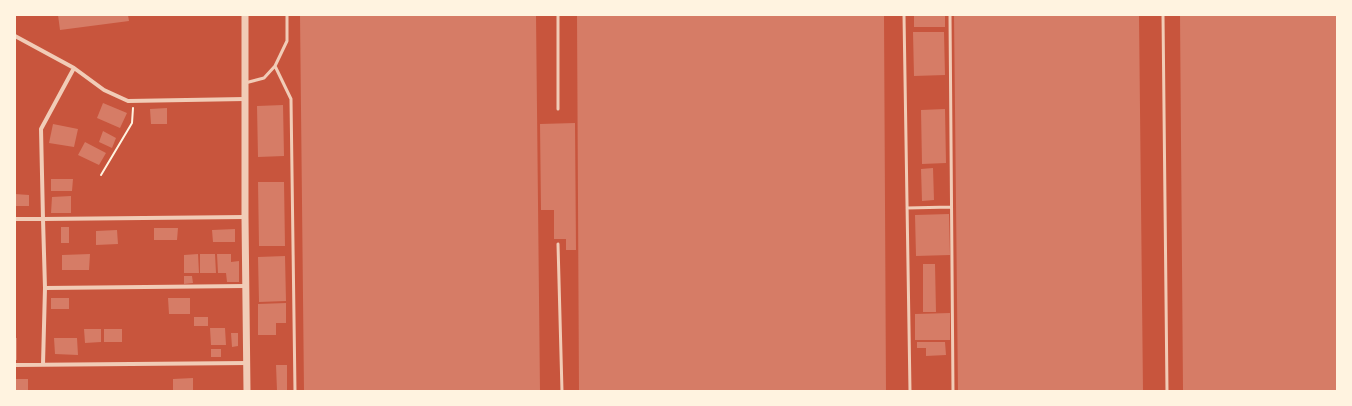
<svg xmlns="http://www.w3.org/2000/svg" width="1352" height="406" font-family="'Roboto Condensed',sans-serif">
	<style>
		.building { fill: #d67c66 }
		.lines { fill: none; stroke-linecap: round; stroke-linejoin: round }
		.path { stroke: #fff3e0; stroke-width: 2 }
		.service { stroke: #f1ccb7; stroke-width: 3 }
		.minor { stroke: #f1ccb7; stroke-width: 4 }
		.tertiary { stroke: #f1ccb7; stroke-width: 7 }
	</style>
	<rect width="100%" height="100%" fill="#c8553d"/>
	<!-- building -->
	<path class="building" d="M58 15H128L129 21 60 30Z
		M300 15H536L540 391H304Z
		M577 15H884L886 391H579Z
		M914 15H945V27H914Z
		M954 15H1139L1143 391H958Z
		M1180 15H1337V391H1183Z
		M913 32H944L945 75 914 76Z
		M103 103 127 113 120 128 97 118Z
		M283 105 284 156 258 157 257 106Z
		M167 108V124H151L150 109Z
		M945 109 946 163 922 164 921 110Z
		M575 123 576 250H566V239H554V210H541L540 124Z
		M53 124 78 129 74 147 49 143Z
		M103 131 116 138 112 148 99 142Z
		M85 142 106 153 99 165 78 155Z
		M933 168 934 200 922 201 921 169Z
		M51 179H73L72 191H51Z
		M258 182H284L285 246H259Z
		M15 194 29 195V206H15Z
		M71 196V213H51L52 197Z
		M949 214 950 255 916 256 915 215Z
		M61 227H69V243H61Z
		M154 228H178L177 240H154Z
		M235 229V242H213L212 230Z
		M117 230 118 244 96 245V231Z
		M90 254 89 270H62V255Z
		M198 254 199 273H184V255Z
		M200 254H215L216 273H200Z
		M217 254H231V262L239 261V282H227L226 273H218Z
		M285 256 286 301 259 302 258 257Z
		M923 264H935L936 312H923Z
		M184 276H192L193 283 184 284Z
		M51 298H69V309H51Z
		M168 298H190V314H169Z
		M286 303V323H276V335H258V304Z
		M950 313V340H915V314Z
		M194 317H208V326H194Z
		M210 328H225L226 345H211Z
		M84 329H101V342L85 343Z
		M104 329H122V342H104Z
		M231 333H238V346L232 347Z
		M15 338H17V360H15Z
		M54 338H77L78 355 55 354Z
		M917 342H945L946 355 926 356V348H917Z
		M211 349H221V357H211Z
		M276 365H287V391H277Z
		M193 378V390L173 391V379Z
		M15 379H28V391H15Z"/>
	<g class="lines">
		<!-- path -->
		<path class="path" d="M101 175 132 123 133 108"/>
		<!-- service -->
		<path class="service" d="M287 15V41L275 66 291 99 295 391
			M558 15V109
			M904 15 910 391
			M950 15 953 391
			M1163 15 1167 391
			M245 83 264 78 275 66
			M907 208 951 207
			M558 244 562 391"/>
		<!-- minor -->
		<path class="minor" d="M15 36 74 68 104 90 128 101 245 99
			M74 68 41 129 43 219 245 217
			M15 219H43L45 288 43 364
			M45 288 246 286
			M15 365 247 363"/>
		<!-- tertiary -->
		<path class="tertiary" d="M245 15V217L247 391"/>
	</g>
	<!-- border -->
	<rect width="1352" height="406" fill="none" stroke="#fff3e0" stroke-width="32"/>
</svg>
